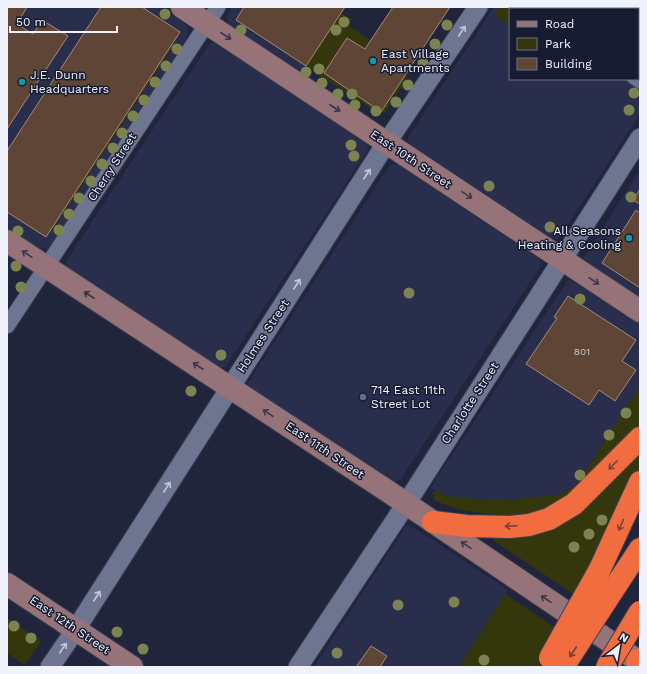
<svg xmlns="http://www.w3.org/2000/svg" width="647" height="674" font-family="'Work Sans',sans-serif">
	<style>
		.built { fill: #282e4b; fill-rule: evenodd }
		.green { fill: #34370b }
		.building { fill: #5e4535; stroke: #a68a78 }
		.lines { fill: none; stroke-linecap: round; stroke-linejoin: round }
		.service-casing { stroke: #3d4053; stroke-width: 10 }
		.minor-casing { stroke: #3d4053; stroke-width: 17 }
		.tertiary-casing { stroke: #3d4053; stroke-width: 21 }
		.secondary-casing { stroke: #3d4053; stroke-width: 24 }
		.motorway-casing { stroke: #3d4053; stroke-width: 24 }
		.service { stroke: #6e7591; stroke-width: 8 }
		.minor { stroke: #6e7591; stroke-width: 15 }
		.tertiary { stroke: #6e7591; stroke-width: 19 }
		.secondary { stroke: #957378; stroke-width: 22 }
		.motorway { stroke: #f16d3f; stroke-width: 22 }
		.motorway-bridge-casing { stroke: #3d4053; stroke-width: 24; stroke-linecap: butt }
		.motorway-bridge { stroke: #f16d3f; stroke-width: 22 }
		.tree { fill: #7c8350 }
		.oneway { stroke: #c2c7d7 }
		.oneway2 { stroke: #3d3647 }
		.oneway3 { stroke: #794038 }
		.culture-dot { fill: #0f9aa8; stroke: #171c32; stroke-width: 1.5 }
		.service-dot { fill: #5c6f8a; stroke: #171c32; stroke-width: 1.5 }
		.labels { text-anchor: middle; stroke-width: 3; stroke-linejoin: round; paint-order: stroke }
		.number-label { font-size: 10px; fill: #ccc8ca }
		.poi-label { font-size: 12px; fill: #f0f3fc; stroke: #171c32; text-anchor: start }
		.street-label { font-size: 12px; fill: #f0f3fc; stroke: #171c32 }
	</style>
	<rect width="100%" height="100%" fill="#21253c"/>
	<!-- built -->
	<path class="built" d="M7 7H159L183 22 188 29 186 39 54 243 49 247 43 249 38 248 7 227Z
		M231 7H345L302 72 230 25 226 17Z
		M494 7H640V114L560 237 557 239 552 238 412 145 407 141 409 136ZM510 9H638V79H510Z
		M210 43H214L364 142 368 148 366 153 226 366 222 368 218 366 69 268 66 261Z
		M392 164 399 165 539 259 541 262 540 267 401 479 395 482 252 388 248 383 389 166Z
		M640 170V298L596 268 585 260 584 257Z
		M568 280 574 282 640 324V387L575 486 558 495 504 500H486L446 496 430 488Z
		M408 525 413 527 508 590 459 667H314L406 526Z"/>
	<!-- green -->
	<path class="green" d="M500 7H508L511 9 510 21 508 24 494 15Z
		M341 13 352 20 349 26 371 41 365 49 347 38 324 73 381 112 405 75 408 77 385 112 378 113 306 66Z
		M174 41 176 42 52 232 51 231Z
		M640 387V429C609 459 578 498 536 511 522 515 508 516 494 518L493 514C472 513 451 509 433 499L434 495 432 494 435 490 446 496 486 500H504L558 495 575 486Z
		M640 448V478L578 597 494 541V539L493 538V536L514 535Z
		M505 594 559 630 541 663 539 667H459Z
		M7 618 41 641 25 665 7 653Z"/>
	<!-- building -->
	<path class="building" d="M7 7H27L17 24 33 34 42 20 68 36 7 129Z
		M101 7H142L180 32 46 237 7 212V151Z
		M244 7H345L306 66 236 20Z
		M393 7H450L381 112 324 73 347 38 365 49Z
		M640 189V204L633 200Z
		M636 210 640 213V288L602 263Z
		M568 296 636 340 622 361 636 370 615 401 599 390 589 405 526 364 557 318 554 317Z
		M371 646 387 656 380 667H356Z"/>
	<g class="lines">
		<!-- service casing -->
		<g class="service-casing">
			<path id="service" d="M521 7 524 9
				M631 79 640 85"/>
		</g>
		<!-- minor casing -->
		<g class="minor-casing">
			<path id="minor" d="M7 326 218 7"/>
		</g>
		<!-- tertiary casing -->
		<g class="tertiary-casing">
			<path id="tertiary" d="M50 667 76 629 387 142 478 7
				M298 667 406 504 640 138"/>
		</g>
		<!-- secondary casing -->
		<g class="secondary-casing">
			<path id="secondary" d="M182 7 640 311
				M7 241 389 492 634 658
				M7 584 132 667"/>
		</g>
		<!-- motorway casing -->
		<g class="motorway-casing">
			<path id="motorway" d="M433 522 467 526 510 527 529 525 549 519 574 504 640 438
				M599 571 640 482
				M617 584 640 549
				M637 660 640 667"/>
		</g>
		<!-- service -->
		<use href="#service" class="service"/>
		<!-- minor -->
		<use href="#minor" class="minor"/>
		<!-- tertiary -->
		<use href="#tertiary" class="tertiary"/>
		<!-- secondary -->
		<use href="#secondary" class="secondary"/>
		<!-- motorway -->
		<use href="#motorway" class="motorway"/>
		<!-- motorway-bridge casing -->
		<g class="motorway-bridge-casing">
			<path id="motorway-bridge" d="M550 658 599 571
				M563 667 617 584
				M607 667 640 612"/>
		</g>
		<!-- motorway-bridge -->
		<use href="#motorway-bridge" class="motorway-bridge"/>
	</g>
	<!-- trees -->
	<g class="tree">
		<circle cx="165" cy="14" r="5.5"/>
		<circle cx="344" cy="22" r="5.5"/>
		<circle cx="447" cy="25" r="5.5"/>
		<circle cx="241" cy="30" r="5.5"/>
		<circle cx="336" cy="30" r="5.5"/>
		<circle cx="435" cy="44" r="5.5"/>
		<circle cx="177" cy="49" r="5.5"/>
		<circle cx="423" cy="63" r="5.5"/>
		<circle cx="166" cy="66" r="5.5"/>
		<circle cx="319" cy="69" r="5.5"/>
		<circle cx="306" cy="72" r="5.5"/>
		<circle cx="155" cy="82" r="5.5"/>
		<circle cx="322" cy="83" r="5.5"/>
		<circle cx="408" cy="85" r="5.5"/>
		<circle cx="634" cy="93" r="5.5"/>
		<circle cx="338" cy="94" r="5.5"/>
		<circle cx="352" cy="94" r="5.5"/>
		<circle cx="144" cy="100" r="5.5"/>
		<circle cx="396" cy="102" r="5.5"/>
		<circle cx="355" cy="105" r="5.5"/>
		<circle cx="629" cy="110" r="5.5"/>
		<circle cx="376" cy="111" r="5.5"/>
		<circle cx="133" cy="116" r="5.5"/>
		<circle cx="122" cy="133" r="5.5"/>
		<circle cx="351" cy="145" r="5.5"/>
		<circle cx="113" cy="148" r="5.5"/>
		<circle cx="354" cy="156" r="5.5"/>
		<circle cx="102" cy="164" r="5.5"/>
		<circle cx="91" cy="181" r="5.5"/>
		<circle cx="489" cy="186" r="5.5"/>
		<circle cx="631" cy="197" r="5.5"/>
		<circle cx="79" cy="198" r="5.5"/>
		<circle cx="69" cy="214" r="5.5"/>
		<circle cx="550" cy="227" r="5.5"/>
		<circle cx="59" cy="230" r="5.5"/>
		<circle cx="18" cy="231" r="5.5"/>
		<circle cx="16" cy="266" r="5.5"/>
		<circle cx="21" cy="287" r="5.5"/>
		<circle cx="409" cy="293" r="5.5"/>
		<circle cx="580" cy="299" r="5.5"/>
		<circle cx="221" cy="355" r="5.5"/>
		<circle cx="191" cy="391" r="5.5"/>
		<circle cx="626" cy="413" r="5.5"/>
		<circle cx="609" cy="435" r="5.5"/>
		<circle cx="580" cy="475" r="5.5"/>
		<circle cx="602" cy="520" r="5.5"/>
		<circle cx="589" cy="534" r="5.5"/>
		<circle cx="574" cy="547" r="5.5"/>
		<circle cx="454" cy="602" r="5.5"/>
		<circle cx="398" cy="605" r="5.5"/>
		<circle cx="14" cy="626" r="5.5"/>
		<circle cx="117" cy="632" r="5.5"/>
		<circle cx="31" cy="638" r="5.5"/>
		<circle cx="143" cy="649" r="5.5"/>
		<circle cx="337" cy="653" r="5.5"/>
		<circle cx="484" cy="660" r="5.5"/>
	</g>
	<!-- one-way arrows -->
	<defs><path id="oneway-shaft" d="M-6 0H5M1.5-3L5.5 0L1.5 3" fill="none" stroke-width="1.6" stroke-linecap="round" stroke-linejoin="round"/></defs>
	<g class="oneway">
		<use href="#oneway-shaft" transform="translate(462 31) rotate(-56)"/>
		<use href="#oneway-shaft" transform="translate(367 174) rotate(-57)"/>
		<use href="#oneway-shaft" transform="translate(297 284) rotate(-57)"/>
		<use href="#oneway-shaft" transform="translate(167 487) rotate(-57)"/>
		<use href="#oneway-shaft" transform="translate(97 596) rotate(-57)"/>
		<use href="#oneway-shaft" transform="translate(63 648) rotate(-56)"/>
	</g>
	<g class="oneway2">
		<use href="#oneway-shaft" transform="translate(226 36) rotate(33)"/>
		<use href="#oneway-shaft" transform="translate(335 108) rotate(33)"/>
		<use href="#oneway-shaft" transform="translate(467 195) rotate(34)"/>
		<use href="#oneway-shaft" transform="translate(27 254) rotate(-146)"/>
		<use href="#oneway-shaft" transform="translate(594 281) rotate(34)"/>
		<use href="#oneway-shaft" transform="translate(89 295) rotate(-147)"/>
		<use href="#oneway-shaft" transform="translate(198 366) rotate(-147)"/>
		<use href="#oneway-shaft" transform="translate(268 413) rotate(-146)"/>
		<use href="#oneway-shaft" transform="translate(466 545) rotate(-146)"/>
		<use href="#oneway-shaft" transform="translate(546 599) rotate(-146)"/>
	</g>
	<g class="oneway3">
		<use href="#oneway-shaft" transform="translate(613 465) rotate(135)"/>
		<use href="#oneway-shaft" transform="translate(621 525) rotate(114)"/>
		<use href="#oneway-shaft" transform="translate(511 526) rotate(177)"/>
		<use href="#oneway-shaft" transform="translate(573 652) rotate(123)"/>
	</g>
	<!-- markers -->
	<g class="culture-dot">
		<circle cx="373" cy="61" r="4"/>
		<circle cx="22" cy="82" r="4"/>
		<circle cx="629" cy="238" r="4"/>
	</g>
	<circle class="service-dot" cx="363" cy="397" r="4"/>
	<g class="labels">
		<!-- number labels -->
		<g class="number-label">
			<text x="582" y="355">801</text>
		</g>
		<!-- poi labels -->
		<g class="poi-label">
			<text x="381" y="58">East Village<tspan x="381" dy="14">Apartments</tspan></text>
			<text x="30" y="79">J.E. Dunn<tspan x="30" dy="14">Headquarters</tspan></text>
			<text x="621" y="235" text-anchor="end">All Seasons<tspan x="621" dy="14">Heating &amp; Cooling</tspan></text>
			<text x="371" y="394">714 East 11th<tspan x="371" dy="14">Street Lot</tspan></text>
		</g>
		<!-- street labels -->
		<g class="street-label">
			<text transform="translate(411 159) rotate(34)" y="4">East 10th Street</text>
			<text transform="translate(112 167) rotate(-57)" y="4">Cherry Street</text>
			<text transform="translate(263 336) rotate(-57)" y="4">Holmes Street</text>
			<text transform="translate(470 403) rotate(-57)" y="4">Charlotte Street</text>
			<text transform="translate(325 450) rotate(34)" y="4">East 11th Street</text>
			<text transform="translate(70 625) rotate(34)" y="4">East 12th Street</text>
		</g>
	</g>
	<!-- border -->
	<rect width="647" height="674" fill="none" stroke="#f0f3fc" stroke-width="16"/>
	<!-- legend -->
	<rect x="509" y="8" width="130" height="72" fill="#171c32" stroke="#6e7283"/>
	<rect x="517" y="21" width="20" height="6" fill="#957378" stroke="#6e7283"/>
	<text x="545" y="28" font-size="12" fill="#f0f3fc">Road</text>
	<rect x="517" y="38" width="20" height="12" fill="#34370b" stroke="#6e7283"/>
	<text x="545" y="48" font-size="12" fill="#f0f3fc">Park</text>
	<rect x="517" y="58" width="20" height="12" fill="#5e4535" stroke="#6e7283"/>
	<text x="545" y="68" font-size="12" fill="#f0f3fc">Building</text>
	<!-- north arrow -->
	<g transform="translate(619 646) rotate(31)" stroke="#171c32" stroke-width="3" paint-order="stroke">
	<path d="M0-3L7 15L0 10L-7 15Z" fill="#f0f3fc"/>
	<text y="-6" font-size="11" font-weight="bold" text-anchor="middle" fill="#f0f3fc">N</text>
	</g>
	<!-- scale -->
	<path d="M10 26v6h107v-6" fill="none" stroke="#f0f3fc" stroke-width="2"/>
	<text x="16" y="26" font-size="12" fill="#f0f3fc" stroke="#171c32" stroke-width="3" paint-order="stroke">50 m</text>
</svg>
